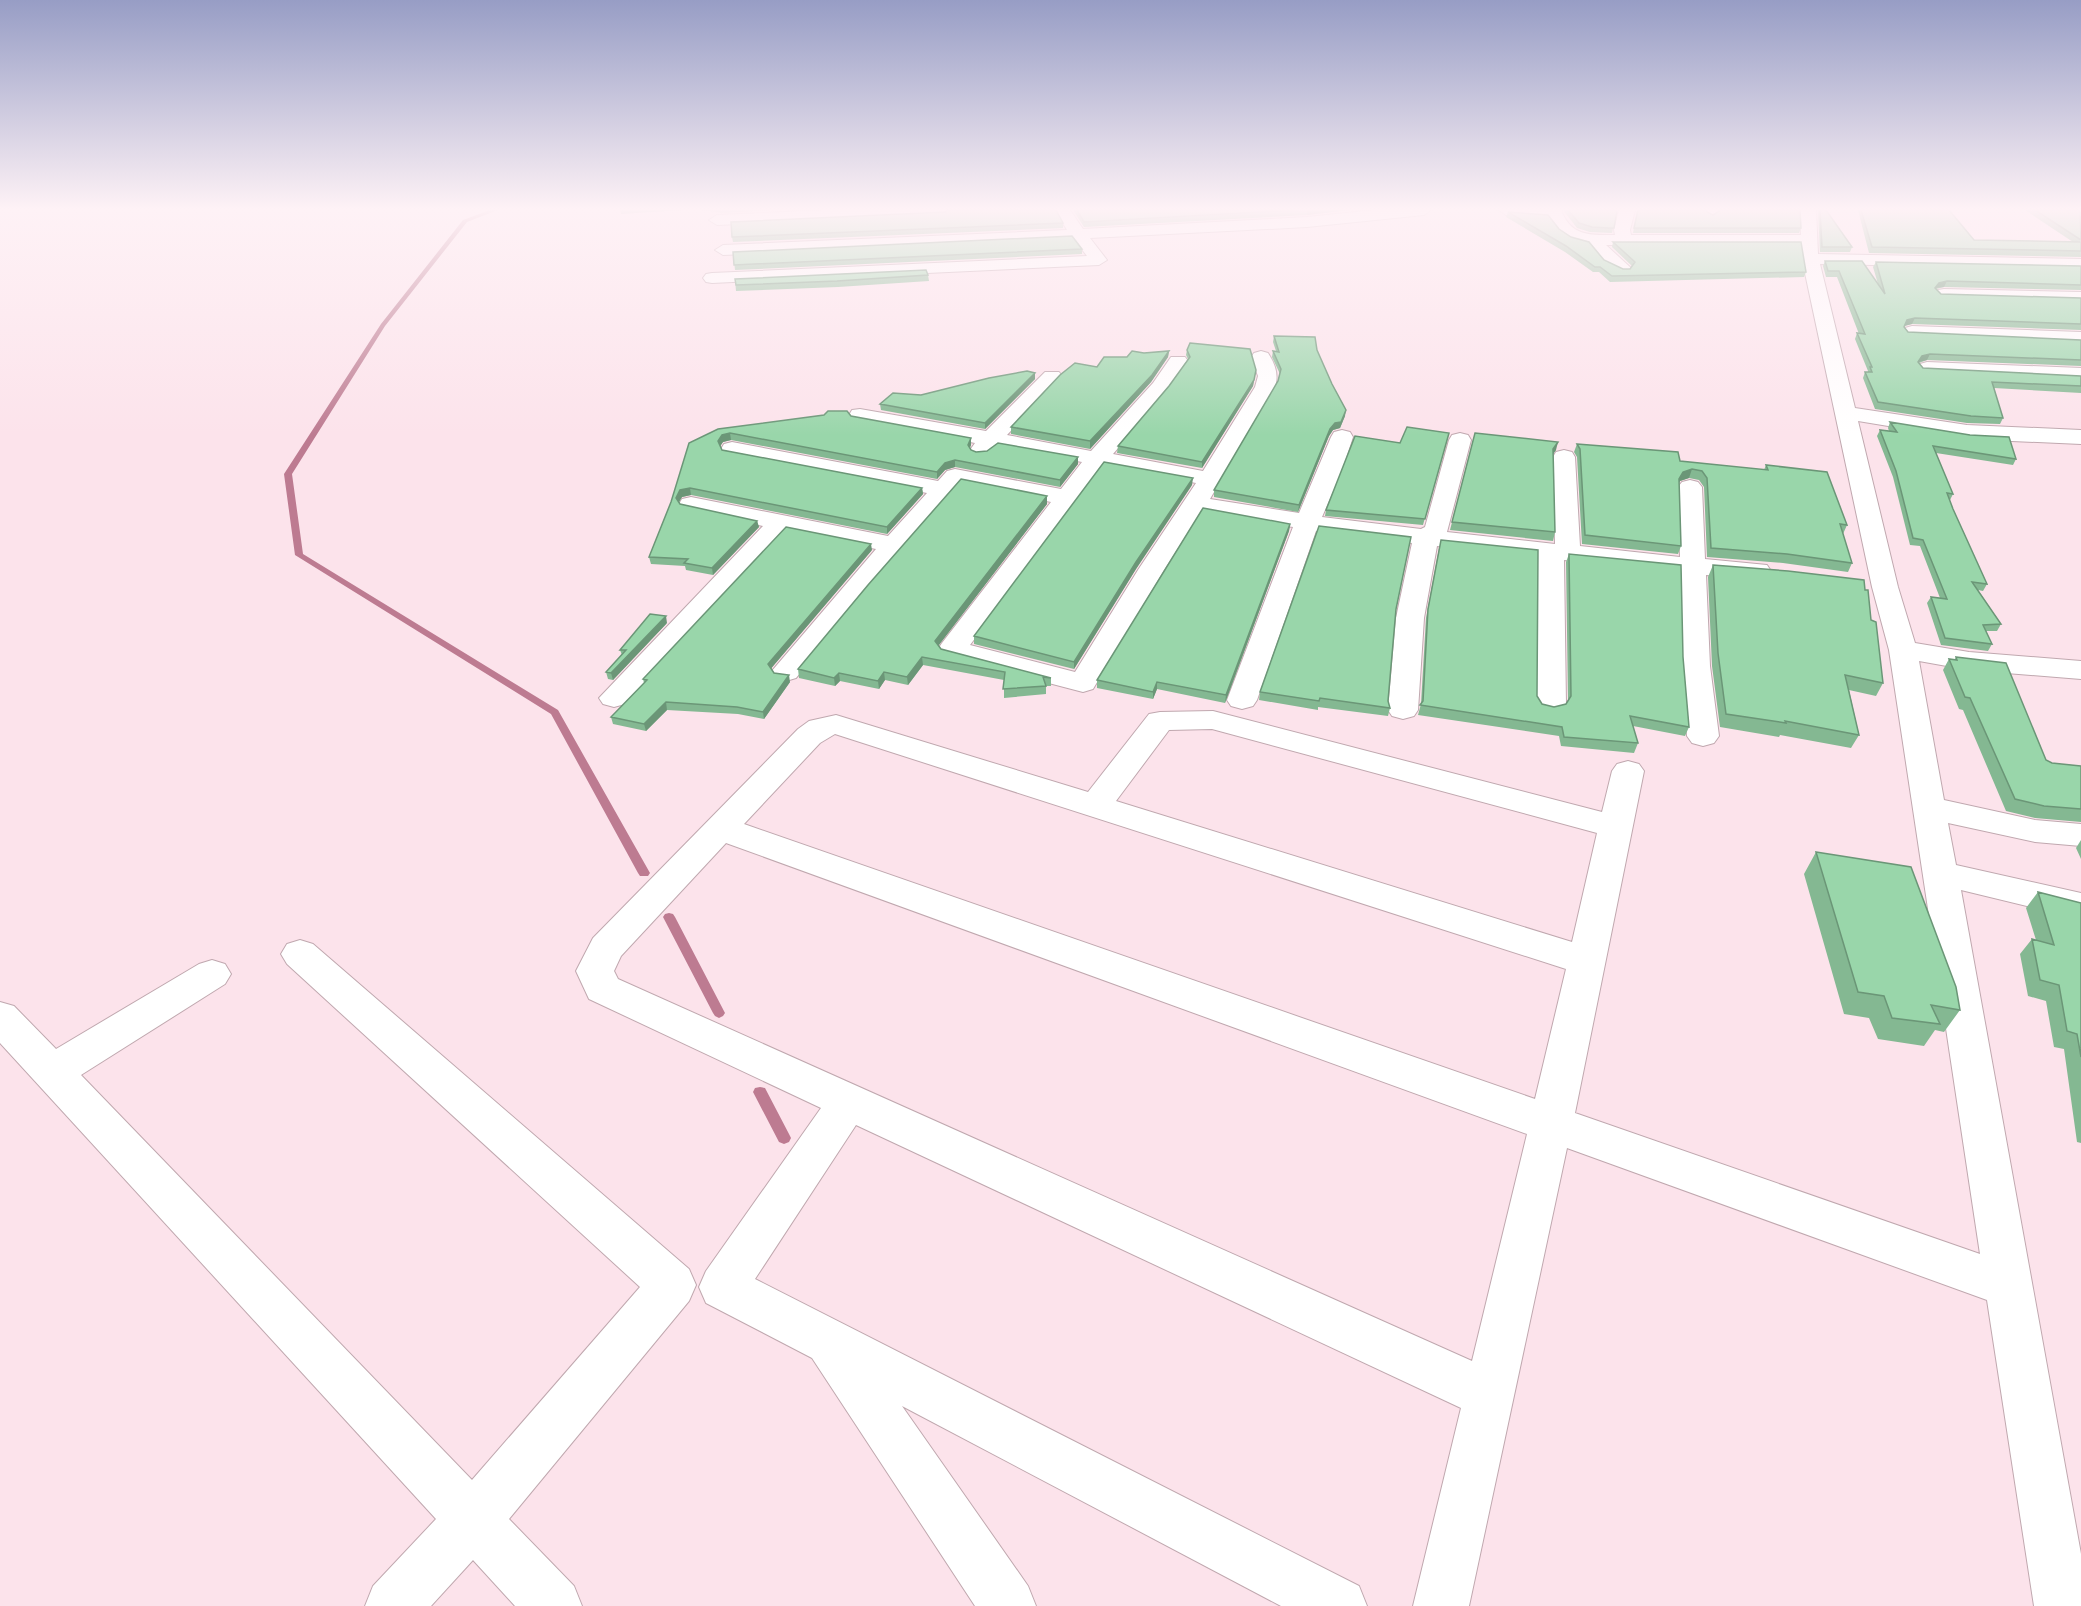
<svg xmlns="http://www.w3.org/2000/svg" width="2081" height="1606" font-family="'Archivo Narrow',sans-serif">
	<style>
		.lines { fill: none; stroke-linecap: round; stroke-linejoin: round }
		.stream { fill: #bd7b91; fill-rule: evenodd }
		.minor-casing { stroke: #c0a8af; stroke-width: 2 }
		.minor { fill: #fff; fill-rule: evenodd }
		.wall { fill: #84b892 }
		.shaded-wall { fill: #6b9677 }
		.building { fill: #99d6aa; stroke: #6b9677; stroke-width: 1.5 }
	</style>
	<rect width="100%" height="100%" fill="#fce3eb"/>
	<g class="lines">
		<!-- stream -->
		<path class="stream" d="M490 210H498L467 222 385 326 292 474 303 554 558 710 650 873 648 876H640L638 873 551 714 295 555 284 474 381 324 463 220Z
			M669 913 673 914 675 917 725 1013 723 1016 719 1018 715 1016 713 1013 663 917 665 914Z
			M760 1087 765 1088 789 1134 791 1138 789 1142 784 1144 779 1142 753 1092 755 1088Z"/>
		<!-- minor casing -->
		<g class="minor-casing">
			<path id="minor" d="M830 210H952L945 215 717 225 709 220 717 215Z
				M1055 210H1070L1083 229 1307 217 1375 210H1431L1424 215 1307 227 1090 238 1107 260 1099 265 712 283 706 282 703 278 706 274 712 273 1087 256 1074 239 723 255 715 250 723 245 1067 230Z
				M1499 210H1561C1571 237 1591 235 1615 235L1614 230 1619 210H1635L1630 230 1631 235H1801L1800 210H1816L1818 254 2081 259V269L1820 264 1855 408 1967 425 2081 430V444L1967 439 1858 421 1898 587 1915 643 1969 652 2081 661V679L1969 670 1919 661 1944 800 2035 820 2081 824V846L2035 842 1948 823 1956 865 2081 893V919L1961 890 2081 1554V1606H2034L1987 1300 1567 1148 1469 1606H1413L1461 1408 856 1125 755 1279 1359 1586 1367 1606H1281L902 1406 1028 1586 1036 1606H975L812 1358 706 1303 699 1287 706 1271 821 1108 589 999 576 971 593 938 798 729 809 721 836 715 1088 792 1149 714 1160 712 1213 711 1602 812 1612 771 1617 764 1628 761 1639 764 1644 771 1575 1113 1980 1254 1889 650 1872 587 1802 259 1801 245H1606L1631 268 1628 272 1622 273 1604 264 1589 245C1574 245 1553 232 1548 218L1506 215ZM1212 729 1597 833 1572 942 1116 801 1169 730ZM835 734 1566 969 1535 1099 744 824 820 743ZM726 843 1527 1134 1472 1361 618 979 614 971 621 956Z
				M1703 210H1719L1720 213 1712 218 1707 216Z
				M1944 289 2081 292V302L1938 298 1935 294 1938 290Z
				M1912 326 2081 332V344L1905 336 1903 332 1905 328Z
				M1261 351 1268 353C1275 364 1279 374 1275 387L1210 499 1299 513 1331 437 1334 432 1342 430 1350 432 1353 437 1341 473 1322 517 1421 529 1425 527 1449 440 1452 435 1460 433 1468 435 1471 440 1447 532 1555 544 1553 457 1556 452 1564 450 1572 452 1575 457 1580 546 1680 557 1678 487 1682 482 1690 480 1698 482 1702 487 1705 559 1767 565 1771 571 1767 577 1758 579 1706 575 1710 666 1719 736 1714 743 1703 746 1692 743 1687 736 1682 666 1680 572 1564 560 1566 705 1562 711 1551 714 1540 711 1536 705 1538 557 1437 546 1424 618 1418 710 1414 716 1403 719 1392 716 1388 710 1396 618 1412 543 1316 531 1257 700 1253 706 1242 709 1231 706 1227 700 1293 527 1201 512 1164 570 1093 689 1083 692 942 655 938 649 942 643 1051 502 960 484 867 591 796 678 786 681 776 678 771 672 876 549 786 531 625 704 614 707 603 704 599 698 763 526 682 509 679 504 682 499 691 497 888 536 927 493 732 456 724 454 721 449 724 444 732 442 938 481 947 471 955 469 1061 489 1082 462 997 447C989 455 984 458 973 455L970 450 975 443 860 421 852 420 849 415 852 410 860 409 986 431 1045 372H1059L1062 376 1007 435 1091 451 1153 383 1171 357H1185L1188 361 1167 391 1113 454 1203 471 1255 387 1258 376 1251 357 1254 353ZM1103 466 1196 483 1138 570 1075 672 970 645Z
				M1927 362 2081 368V380L1920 372 1917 368 1920 364Z
				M300 940 313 944 689 1269 696 1285 689 1301 509 1519 574 1586 582 1606H515L473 1560 431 1606H365L373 1586 436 1519 0 1043V1002L14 1006 56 1049 199 964 212 960 225 964 231 974 225 984 81 1075 472 1480 640 1287 287 964 281 954 287 944Z"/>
		</g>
		<!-- minor -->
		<use href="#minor" class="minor"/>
	</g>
	<!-- wall -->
	<path class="wall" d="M702 210H770L723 213Z
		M1073 210H1349L1307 215 1084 227Z
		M1563 210H1617L1612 233 1590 232 1577 228Z
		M1706 210 1707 212 1713 215 1801 228 1799 233H1633L1637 211Z
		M1818 210H1826L1852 247 1850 252H1820Z
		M1858 210H1949L1974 240 2073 242 2025 210H2080L2081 257 1869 253Z
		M945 212 1063 223V228L733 242 732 237Z
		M1508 212 1559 229 1604 260 1623 269H1630L1632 266 1612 247 1613 242 1806 272 1804 277 1610 282 1599 272H1593L1565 252 1506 217Z
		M1082 249V254L735 270 733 252Z
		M1825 261 1878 284 1873 267 1876 262 2081 266V290L1944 287 1936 289 1941 294 2081 298V330L1912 324 1904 326V327L1908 332 2081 340V366L1927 360 1919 363 1923 368 2081 376V393L1994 388 2003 418 2000 424 1967 423 1875 409 1863 378 1865 372H1868V371L1855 339 1857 333 1859 334 1837 277H1826L1823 266Z
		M928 275 929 281 838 287 736 291 735 279Z
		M1274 336 1317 350 1345 416 1340 428 1333 430 1329 436 1298 512 1214 497V490L1278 381 1280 374 1272 357 1273 351H1276L1273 342Z
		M1187 350 1256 370 1253 386 1202 468 1117 453 1118 446 1169 386 1188 359 1186 355Z
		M1169 351 1168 357 1151 382 1090 449 1011 434V427L1097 367 1144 353Z
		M1035 373V379L985 429 881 410 880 404 921 395Z
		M851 416 971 445 970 448 971 450 976 452 1078 457V464L1060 487 955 467 945 470 937 479 731 440 723 442 720 446 722 450 922 488 923 494 887 534 691 495 682 497 679 502 680 504 757 521 759 527 713 575 686 570 685 566 651 564 649 557 671 502 718 429Z
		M1890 422 2016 459 2013 465 1936 453 1953 494 1950 500H1949L1953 509 1987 584 1983 591 1978 590 2001 624 1997 631H1986L1992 644 1988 651 1941 645 1927 603 1931 597 1940 598 1920 546 1910 545 1893 477 1877 436 1880 430 1889 431 1888 428Z
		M1475 433 1556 450 1553 454 1555 532 1553 541 1450 530Z
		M1447 439 1423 525 1325 516 1326 510 1400 443Z
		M1577 444 1680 461 1764 470 1766 465 1847 525 1843 534 1852 563 1848 572 1783 563 1707 557 1704 487 1699 480 1689 478 1680 481 1679 483 1681 546 1678 554 1582 544 1577 457 1574 452Z
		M1192 485 1136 569 1074 669 974 644V636Z
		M1047 496V504L938 645 941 649 1051 678V686H1046V694L1004 698V680L923 665 908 685 885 680 879 689 840 681 835 686 799 678 798 669Z
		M1290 524 1289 531 1225 703 1157 689 1153 699 1097 688V680Z
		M1439 548 1542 704 1554 707 1566 704 1568 700 1566 562 1569 554 1683 657 1689 727 1685 736 1633 726 1638 743 1634 753 1561 746 1559 736 1418 715 1421 704 1426 618Z
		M872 550 771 668 774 673 790 682 764 719 738 714 667 710 646 731 613 724 611 717 644 683 643 679Z
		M1713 565 1865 590 1883 683 1876 696 1849 690 1859 735 1851 748 1780 735 1779 737 1720 727 1712 666 1708 577Z
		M1396 609 1388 701 1390 708 1388 716 1318 707V710L1259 700 1260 692Z
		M667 623 613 680 608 679 606 672 622 655 620 650Z
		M1956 657 2046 760 2052 763 2081 766V822L2035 818 2006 811 1963 710 1959 709 1943 670 1949 659H1955Z
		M2081 840V859L2076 848Z
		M1816 852 1960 1010 1944 1032 1935 1030 1924 1046 1878 1039 1869 1018 1844 1014 1804 874Z
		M2038 892 2081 903V1143L2077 1142 2064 1049 2054 1047 2046 1001 2028 996 2020 954 2032 939 2036 940 2026 908Z"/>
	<!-- shaded-wall -->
	<path class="shaded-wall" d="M620 210H683L621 214Z
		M1307 210H1349L1307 215Z
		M1947 281 1944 287 1935 288 1939 283Z
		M1915 318 1912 324 1904 326 1907 320Z
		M1169 351 1168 357 1151 382 1090 449V441Z
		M1930 354 1927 360 1919 362 1915 368 1918 362 1922 356Z
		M1256 370 1253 386 1202 468V462Z
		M1035 373V379L985 429V423Z
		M1346 410 1345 416 1340 428 1333 430 1329 436 1298 512 1299 505 1330 429Z
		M730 433 731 440 723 442 719 448 718 441 722 435Z
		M971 438V445L968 451V445Z
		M1558 442 1556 450 1551 457 1553 449Z
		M1078 457V464L1060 487V480Z
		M955 460V467L945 470 937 479V472L945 463Z
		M1692 469 1689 478 1680 481 1676 487 1679 479 1683 472Z
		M1193 478 1192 485 1136 569 1074 669V662L1136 562Z
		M690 488 691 495 682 497 677 505 676 498 680 490Z
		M922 488 923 494 887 534V527Z
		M1047 496V504L936 649 935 641Z
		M757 521 759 527 713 575 712 568Z
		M1290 524 1289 531 1225 703 1226 695Z
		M871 544 872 550 769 671 768 664Z
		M666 616 667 623 613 680 611 673Z
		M922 657 923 665 908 685 907 677Z
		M884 672 885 680 879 689 878 681Z
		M839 673 840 681 835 686 834 678Z
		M789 675 790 682 764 719 763 712Z
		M1157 682V689L1153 699V692Z
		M666 702 667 710 646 731 644 724Z"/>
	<!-- building -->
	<path class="building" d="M947 210H1056L1063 223 732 237 731 222 945 212Z
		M1077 210H1295L1084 222Z
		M1568 210H1617L1614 228H1608L1592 227 1579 223Z
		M1638 210H1706L1707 212 1713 215 1721 210H1800L1801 228H1634Z
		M1820 210H1826L1852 247H1822Z
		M1861 210H1949L1974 240 2081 242V251L1872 247Z
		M2035 210H2080L2081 240Z
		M1508 212 1548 215 1559 229 1571 237 1589 242 1604 260 1623 269H1630L1635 262 1613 242H1801L1806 272 1612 276 1600 267H1595L1566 246Z
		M1072 236 1082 249 734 265 733 252Z
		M1825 261H1862L1885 294 1876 262 2081 266V285L1947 281 1939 283 1935 288 1941 294 2081 298V324L1915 318 1907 320 1904 327 1908 332 2081 340V360L1930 354 1922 356 1918 362 1923 368 2081 376V386L1992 382 2003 418 1971 416 1878 402 1865 372H1872L1870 367H1872L1857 333 1865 334 1839 271H1828Z
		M926 270 928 275 837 281 736 285 735 279Z
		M1274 336 1315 337 1317 350 1332 384 1346 410 1341 422 1335 423 1330 429 1299 505 1214 490 1278 381 1281 369 1273 351 1279 352Z
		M1190 343 1250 349 1256 370 1254 380 1202 462 1118 446 1169 386 1190 357 1187 350Z
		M1132 351 1144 353 1169 351 1152 375 1090 441 1011 427 1060 375 1075 363 1097 367 1104 357H1127Z
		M1027 371 1035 373 985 423 880 404 893 393 921 395 989 378Z
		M828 411H847L851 416 971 438 968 445 971 450 976 452 987 451 998 443 1078 457 1060 480 955 460 945 463 937 472 730 433 722 435 718 441 722 450 922 488 887 527 690 488 680 490 676 498 680 504 757 521 712 568 684 563 688 559 649 557 671 502 689 443 718 429 824 415Z
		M1890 422 1970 435 2009 437 2016 459 1933 446 1953 494 1947 493 1953 509 1987 584 1972 582 2001 624 1983 625 1992 644 1945 638 1931 597 1947 599 1923 540 1913 538 1896 471 1880 430 1897 432Z
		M1407 427 1449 433 1425 519 1326 510 1355 436 1400 443Z
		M1475 433 1558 442 1553 449 1555 532 1452 522Z
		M1577 444 1678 452 1680 461 1768 470 1766 465 1827 472 1847 525 1840 524 1852 563 1787 554 1711 548 1707 478 1702 471 1692 469 1683 472 1679 479 1681 546 1585 535 1580 449Z
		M1104 462 1193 478 1136 562 1074 662 974 636Z
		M961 479 1047 496 935 641 941 649 1051 678 1043 677 1046 686 1003 689 1005 672 922 657 907 677 884 672 878 681 839 673 834 678 798 669 868 585Z
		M1203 508 1290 524 1226 695 1157 682 1153 692 1097 680Z
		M1319 526 1411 537 1396 609 1388 701 1390 708 1320 698 1319 701 1260 692Z
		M786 527 871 544 768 664 774 673 789 675 763 712 737 707 666 702 644 724 611 717 647 680 643 679Z
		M1441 540 1538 550 1537 696 1542 704 1554 707 1566 704 1571 696 1569 554 1681 565 1683 657 1689 727 1630 716 1638 743 1564 737 1562 727 1420 705 1423 701 1428 609Z
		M1713 565 1788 571 1864 580 1865 590H1868L1871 620 1876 622 1883 683 1845 675 1859 735 1785 721 1786 723 1726 714 1718 653Z
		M650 614 666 616 611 673 606 672 626 650H620Z
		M1956 657 2006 663 2046 760 2052 763 2081 766V809L2044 806 2015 799 1970 698 1965 697 1949 659 1957 660Z
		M1816 852 1911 867 1956 987 1960 1010 1931 1005 1940 1024 1892 1018 1884 996 1858 992Z
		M2038 892 2081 903V1057L2077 1034 2067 1031 2059 985 2040 980 2032 939 2054 945Z"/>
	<!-- sky -->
	<linearGradient id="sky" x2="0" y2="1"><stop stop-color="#979dc5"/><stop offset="0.48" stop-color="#fef2f6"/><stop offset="1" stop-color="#fef2f6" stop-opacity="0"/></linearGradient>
	<rect width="2081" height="435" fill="url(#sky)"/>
</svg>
